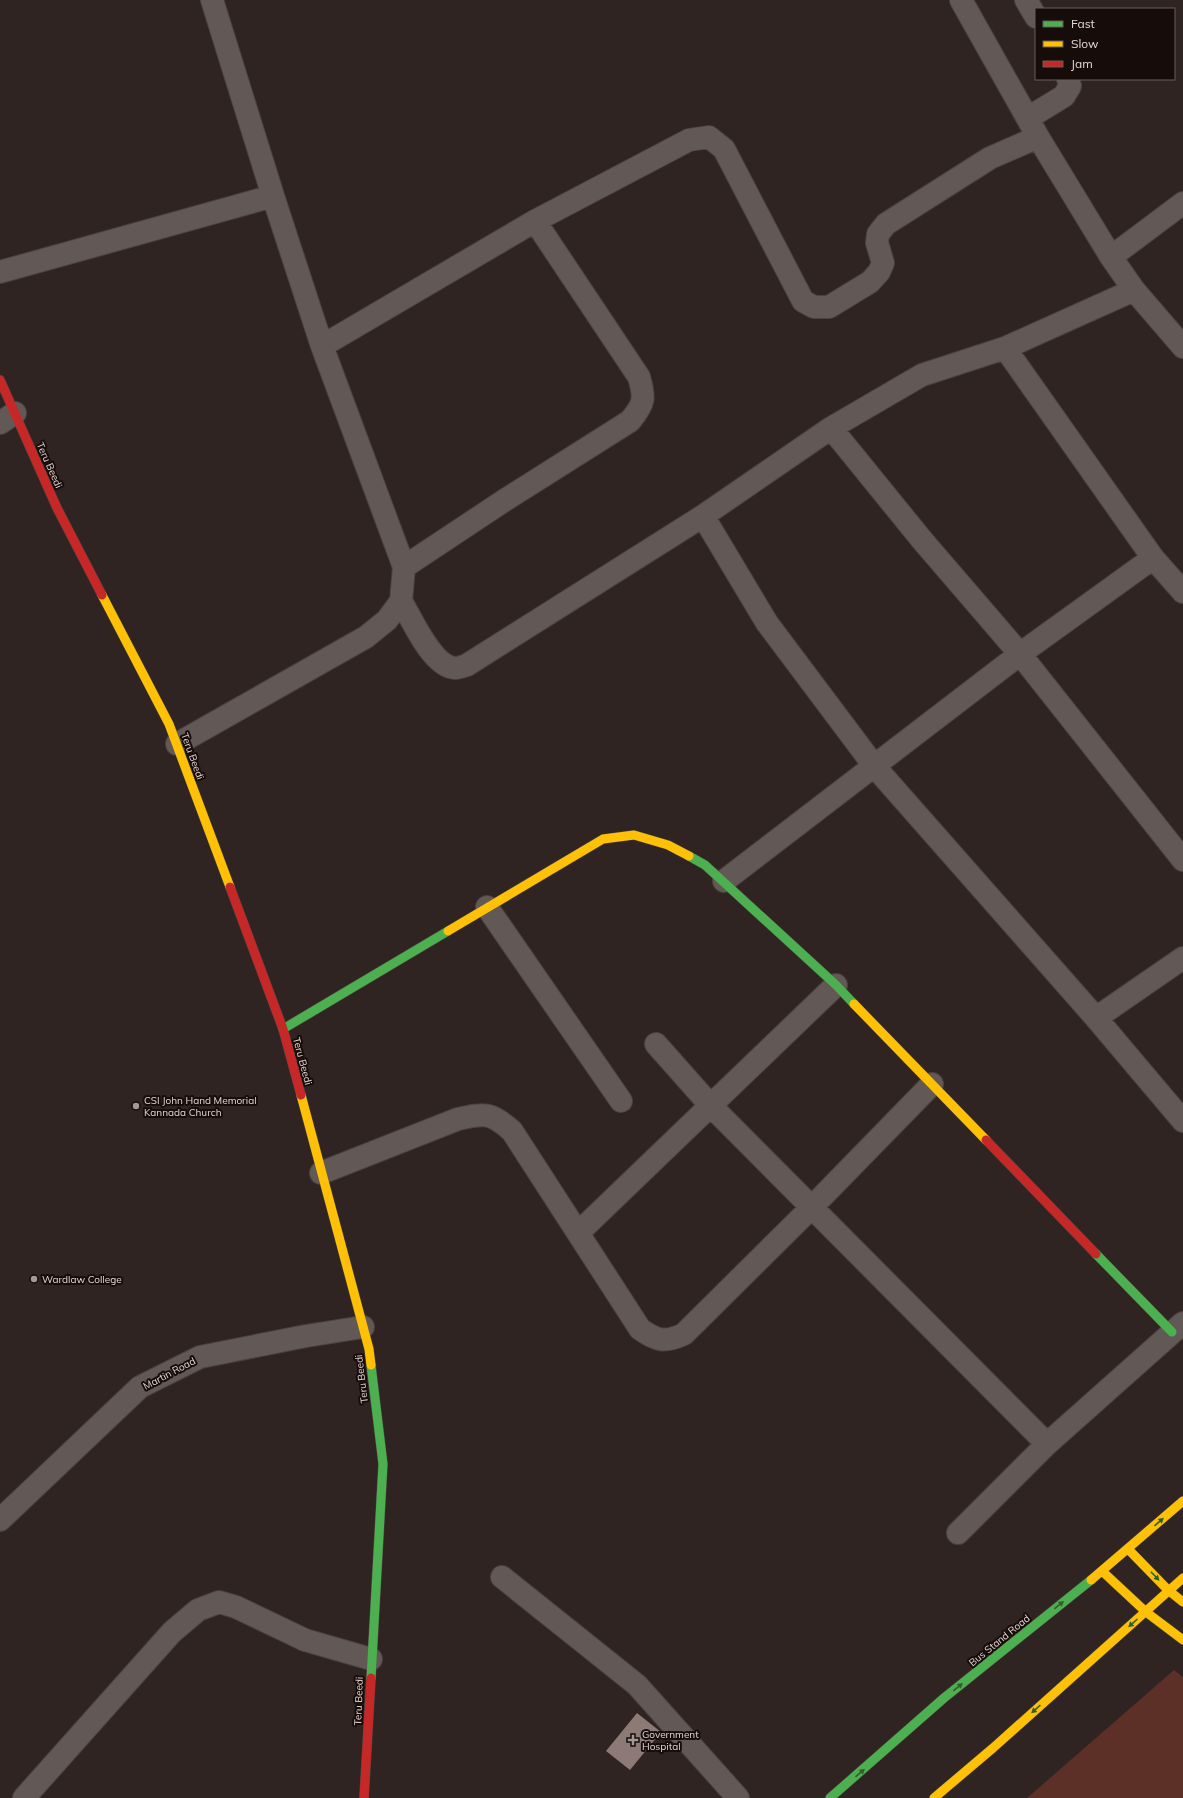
<svg xmlns="http://www.w3.org/2000/svg" width="1183" height="1798" font-family="Mulish,sans-serif">
	<style>
		.green { fill: #5c2f27 }
		.building { fill: #8d7a76 }
		.lines { fill: none; stroke-linecap: round; stroke-linejoin: round }
		.street-casing { stroke: #4c4240; stroke-width: 24 }
		.fast-casing { stroke: #4c4240; stroke-width: 10 }
		.slow-casing { stroke: #4c4240; stroke-width: 10 }
		.jam-casing { stroke: #4c4240; stroke-width: 10 }
		.street { stroke: #625957; stroke-width: 22 }
		.fast { stroke: #4caf50; stroke-width: 9 }
		.slow { stroke: #ffc107; stroke-width: 9 }
		.jam { stroke: #c62828; stroke-width: 9 }
		.oneway { fill: #315e2d }
		.poi-dot { fill: #a69895; stroke: #160c0a; stroke-width: 1.5 }
		.labels { text-anchor: middle; stroke-width: 4; stroke-linejoin: round; paint-order: stroke }
		.street-label { font-size: 10px; fill: #e6d7d4; stroke: #160c0a }
		.poi-label { font-size: 10px; fill: #e6d7d4; stroke: #160c0a; text-anchor: start }
	</style>
	<rect width="100%" height="100%" fill="#2f2421"/>
	<!-- green -->
	<path class="green" d="M1174 1670 1183 1677V1798H1027Z"/>
	<!-- building -->
	<path class="building" d="M637 1713 661 1732 630 1770 606 1751Z"/>
	<g class="lines">
		<!-- street casing -->
		<g class="street-casing">
			<path id="street" d="M961 0 1038 137 1111 257 1134 290 1183 347
				M1026 0 1036 17
				M1028 118 1064 96 1070 86 1068 79
				M1111 257 1183 203
				M0 272 273 196
				M322 346 535 221 689 140 709 137 724 149 803 301 814 307H829L870 282 879 272 883 263 877 243 878 234 886 224 990 158 1038 137
				M1005 348 1153 558 1183 592
				M0 423 15 413
				M831 428 922 540 1020 654 1183 860
				M703 516 767 623 875 767 1096 1018 1183 1121
				M404 567 505 500 630 421C645 403 645 398 639 377L535 221
				M401 601C412 619 432 667 455 668 459 668 464 666 467 665L703 516 831 428 922 375 1005 348 1134 290
				M177 744 366 637 387 620 401 601 404 567 322 346 273 196 212 0
				M724 881 1020 654 1153 558
				M487 907 621 1101
				M1096 1018 1183 958
				M656 1044 711 1106 1047 1444
				M321 1173 458 1119C485 1113 491 1112 512 1131L640 1329C657 1341 665 1343 684 1334L812 1207 932 1084
				M578 1233 836 985
				M0 1520 140 1387 200 1357 306 1336 363 1327
				M958 1533 1047 1444 1183 1323
				M502 1577 637 1685 738 1798
				M24 1798 172 1632 198 1610 219 1602 236 1607 305 1640 371 1659"/>
		</g>
		<!-- fast casing -->
		<g class="fast-casing">
			<path id="fast" d="M689 856 705 865 836 985 854 1004
				M283 1029 448 931
				M1096 1254 1172 1332
				M371 1678 383 1464 371 1365
				M830 1798 944 1698 1091 1580"/>
		</g>
		<!-- slow casing -->
		<g class="slow-casing">
			<path id="slow" d="M102 595 169 724 230 887
				M448 931 603 839 634 835 668 845 689 856
				M854 1004 986 1140
				M301 1095 369 1349 371 1365
				M1128 1549 1168 1590 1183 1602
				M1102 1571 1146 1612 1183 1640
				M1091 1580 1183 1501
				M934 1798 993 1748 1183 1578"/>
		</g>
		<!-- jam casing -->
		<g class="jam-casing">
			<path id="jam" d="M0 380 57 508 102 595
				M230 887 283 1029 301 1095
				M986 1140 1096 1254
				M364 1798 371 1678"/>
		</g>
		<!-- street -->
		<use href="#street" class="street"/>
		<!-- fast -->
		<use href="#fast" class="fast"/>
		<!-- slow -->
		<use href="#slow" class="slow"/>
		<!-- jam -->
		<use href="#jam" class="jam"/>
	</g>
	<!-- one-way arrows -->
	<defs><path id="oneway-solid" d="M-6-.8H1V-3.2L6.5 0L1 3.2V.8H-6Z"/></defs>
	<g class="oneway">
		<use href="#oneway-solid" transform="translate(1159 1522) rotate(-41)"/>
		<use href="#oneway-solid" transform="translate(1155 1576) rotate(46)"/>
		<use href="#oneway-solid" transform="translate(1059 1605) rotate(-39)"/>
		<use href="#oneway-solid" transform="translate(1133 1623) rotate(138)"/>
		<use href="#oneway-solid" transform="translate(958 1687) rotate(-39)"/>
		<use href="#oneway-solid" transform="translate(1036 1709) rotate(138)"/>
		<use href="#oneway-solid" transform="translate(860 1773) rotate(-41)"/>
	</g>
	<!-- markers -->
	<g class="poi-dot">
		<circle cx="136" cy="1106" r="4"/>
		<circle cx="34" cy="1279" r="4"/>
		<path d="M631 1734h4v4h4v4h-4v4h-4v-4h-4v-4h4z"/>
	</g>
	<g class="labels">
		<!-- street labels -->
		<g class="street-label">
			<text transform="translate(50 465) rotate(66)" y="4">Teru Beedi</text>
			<text transform="translate(193 756) rotate(70)" y="4">Teru Beedi</text>
			<text transform="translate(303 1061) rotate(75)" y="4">Teru Beedi</text>
			<text transform="translate(169 1373) rotate(-28)" y="4">Martin Road</text>
			<text transform="translate(361 1379) rotate(-97)" y="4">Teru Beedi</text>
			<text transform="translate(999 1640) rotate(-39)" y="4">Bus Stand Road</text>
			<text transform="translate(358 1701) rotate(-88)" y="4">Teru Beedi</text>
		</g>
		<!-- poi labels -->
		<g class="poi-label">
			<text x="144" y="1104">CSI John Hand Memorial<tspan x="144" dy="12">Kannada Church</tspan></text>
			<text x="42" y="1283">Wardlaw College</text>
			<text x="642" y="1738">Government<tspan x="642" dy="12">Hospital</tspan></text>
		</g>
	</g>
	<!-- legend -->
	<rect x="1035" y="8" width="140" height="72" fill="#160c0a" stroke="#695d5b"/>
	<rect x="1043" y="21" width="20" height="6" fill="#4caf50" stroke="#695d5b"/>
	<text x="1071" y="28" font-size="12" fill="#e6d7d4">Fast</text>
	<rect x="1043" y="41" width="20" height="6" fill="#ffc107" stroke="#695d5b"/>
	<text x="1071" y="48" font-size="12" fill="#e6d7d4">Slow</text>
	<rect x="1043" y="61" width="20" height="6" fill="#c62828" stroke="#695d5b"/>
	<text x="1071" y="68" font-size="12" fill="#e6d7d4">Jam</text>
</svg>
